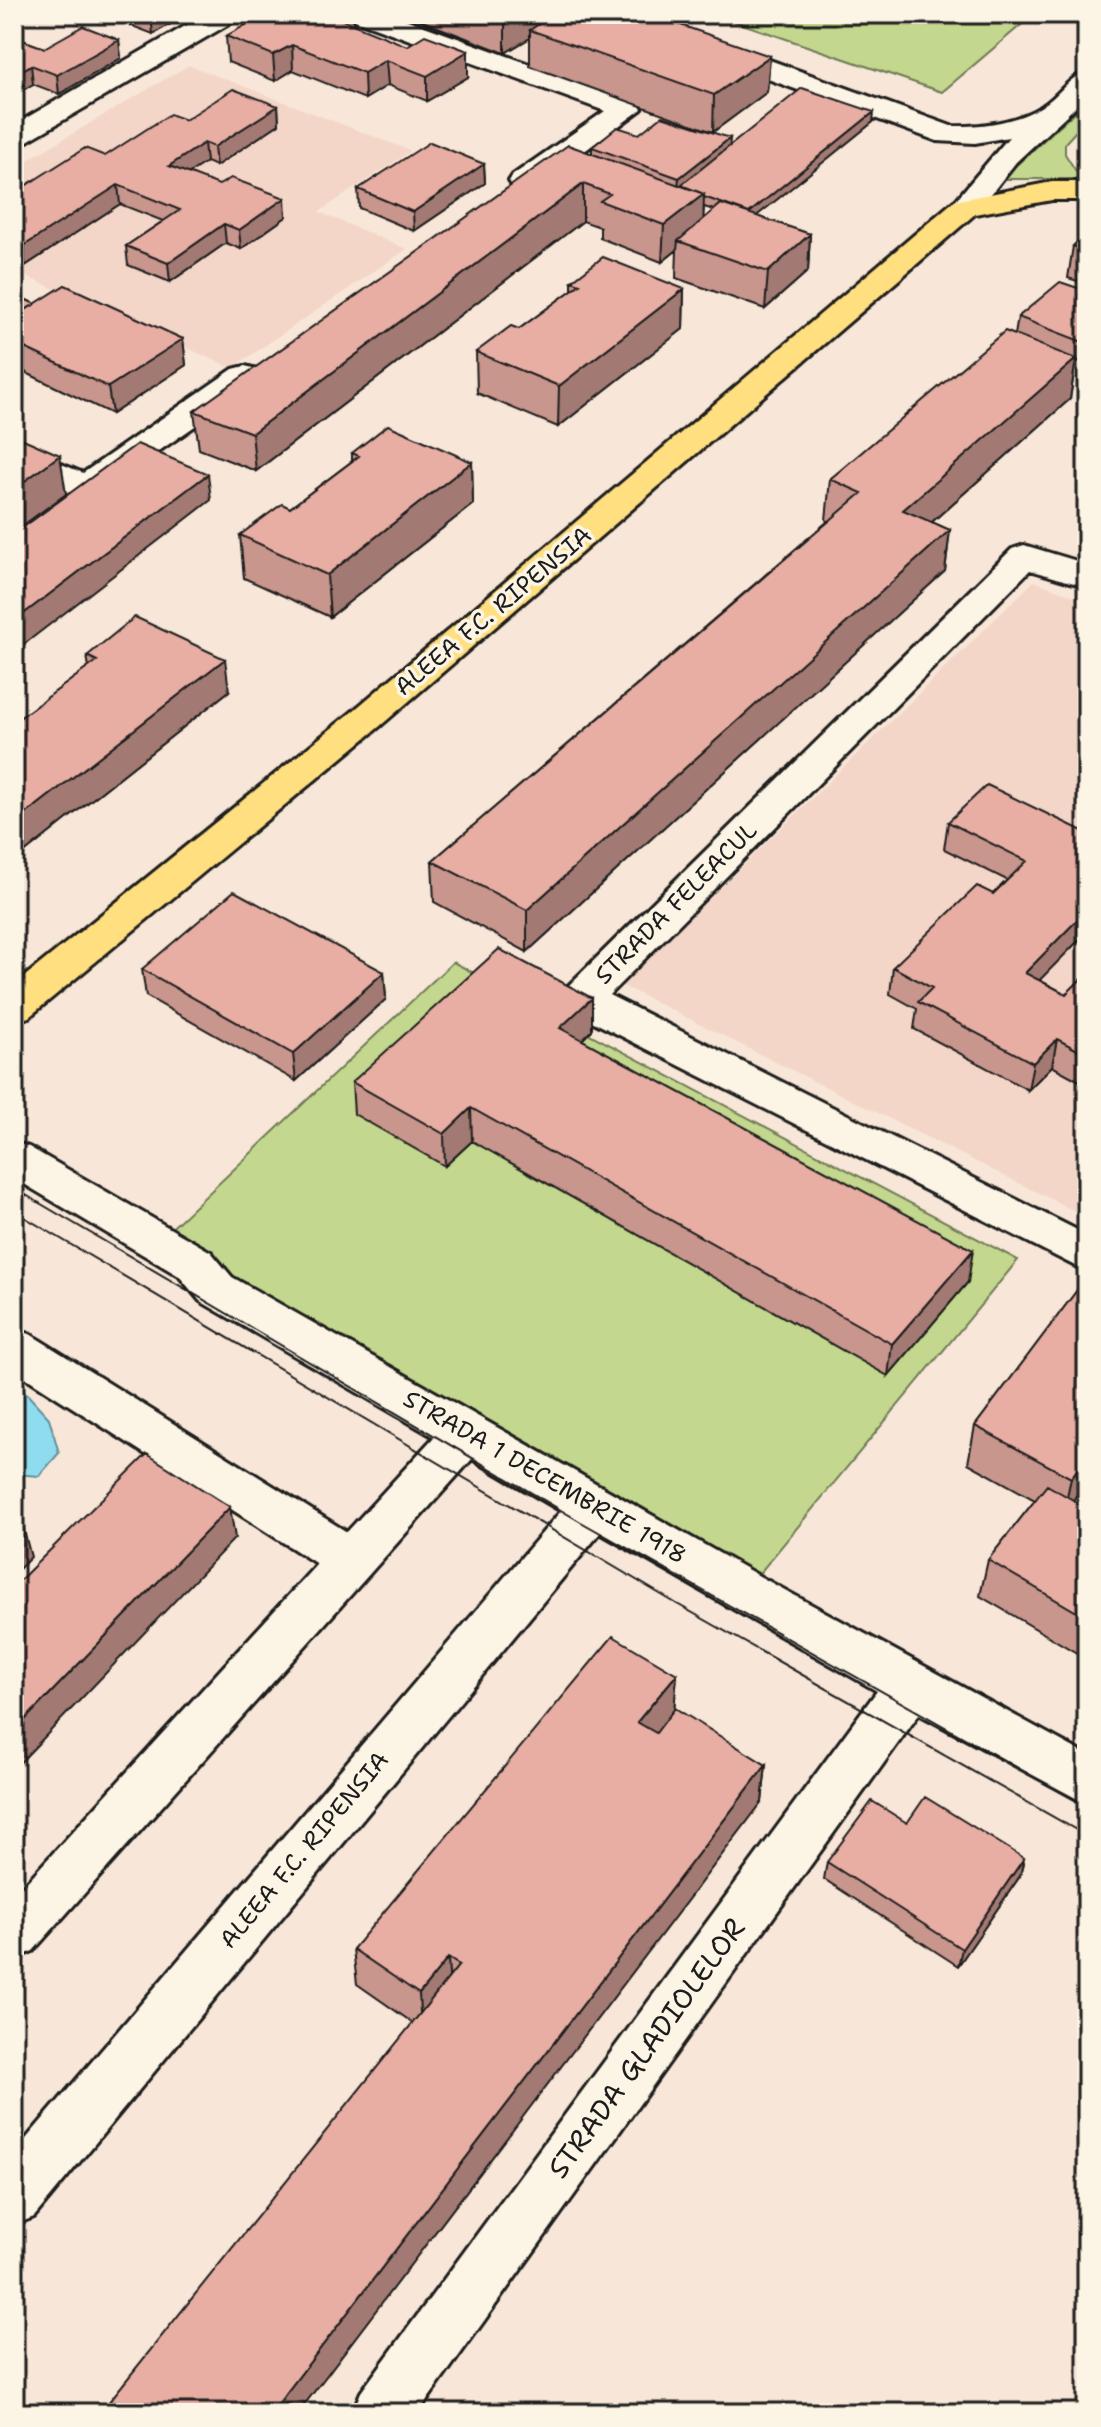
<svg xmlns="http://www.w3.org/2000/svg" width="1101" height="2427" font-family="'Shantell Sans',sans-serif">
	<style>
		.built { fill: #f3d6c8 }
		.green { fill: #c3d88e; stroke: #707a55; stroke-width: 2 }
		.water { fill: #8fdcef; stroke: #618f9b; stroke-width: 2 }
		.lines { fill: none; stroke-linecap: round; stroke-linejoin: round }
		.minor-casing { stroke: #1c1c1c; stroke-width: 6 }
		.major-casing { stroke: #1c1c1c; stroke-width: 6 }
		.minor { fill: #fcf5e5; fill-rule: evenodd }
		.major { fill: #ffdf80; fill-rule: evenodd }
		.tram { stroke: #1c1c1c; stroke-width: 2 }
		.wall { fill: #c8968d; stroke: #1c1c1c; stroke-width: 2; fill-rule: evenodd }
		.shaded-wall { fill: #a27a73; stroke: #1c1c1c; stroke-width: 2 }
		.building { fill: #e8aea4; stroke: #1c1c1c; stroke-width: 2 }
		.labels { text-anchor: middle; stroke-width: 7; stroke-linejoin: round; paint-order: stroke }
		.street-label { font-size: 24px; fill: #1c1c1c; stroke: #fcf5e5 }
		.near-street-label { font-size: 28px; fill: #1c1c1c; stroke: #fcf5e5 }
	</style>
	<rect width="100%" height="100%" fill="#f8e7d8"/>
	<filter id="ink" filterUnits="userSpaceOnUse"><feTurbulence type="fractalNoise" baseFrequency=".0125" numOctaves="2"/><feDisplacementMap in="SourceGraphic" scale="16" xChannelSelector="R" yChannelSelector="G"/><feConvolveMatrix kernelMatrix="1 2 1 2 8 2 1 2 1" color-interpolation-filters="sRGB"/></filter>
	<g filter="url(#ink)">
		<!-- built -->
		<path class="built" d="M189 65 411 151 319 212 407 249 232 368 14 271V168Z
			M1034 581 1087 601V1217L621 985Z"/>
		<!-- green -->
		<path class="green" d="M713 14H1034L942 92Z
			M1087 101V119L1065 143V154L1081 179H1001Z
			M453 962 1018 1260 744 1592 158 1241Z"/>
		<!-- water -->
		<path class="water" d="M14 1380 49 1418 59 1453 39 1476 14 1474Z"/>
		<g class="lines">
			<!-- minor casing -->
			<g class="minor-casing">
				<path id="minor" d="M206 14H240L236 20 24 143 14 146V125Z
					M351 14H391L637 103 642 109 535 187H513L509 181 513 175 605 111 355 20Z
					M603 14H643L951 126C979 127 1018 122 1042 106 1059 96 1068 77 1087 72V96L1016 162 976 213H954L950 207 1009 137 975 143 937 141 607 20Z
					M245 366 257 369 261 376 257 383 97 494C70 501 39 478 14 467V444L83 473 233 369Z
					M1024 545 1087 564V587L1030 570 609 995 1087 1235V1272L566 1008 560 998 566 988 1012 549Z
					M14 1142 29 1147 211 1252 232 1277 761 1577 1087 1755V1804L919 1714 418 2413H352L361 2392 877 1691 600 1533 34 2217 14 2225V2153L561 1511 472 1459 33 1951 14 1959V1896L317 1564 14 1370V1329L30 1334 347 1532 434 1437 200 1301 179 1276 14 1178Z"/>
			</g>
			<!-- major casing -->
			<g class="major-casing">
				<path id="major" d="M1052 182H1087V200H1052L975 214 379 727 29 1017 14 1022V985L353 711 954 201Z"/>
			</g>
			<!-- minor -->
			<use href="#minor" class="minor"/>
			<!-- major -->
			<use href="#major" class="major"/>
			<!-- tram -->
			<path class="tram" d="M14 1188 581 1522 1087 1807
				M14 1211 677 1604 1087 1836"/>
		</g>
		<!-- wall -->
		<path class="wall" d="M101 14H188L153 34Z
			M404 14H550V17L770 56 767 92 713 132 530 66V38L505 53Z
			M353 25 468 77 427 101 388 85 365 99 293 70 275 81 228 62 226 36Z
			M14 37 44 48 119 40 121 58 59 94 33 84 15 95Z
			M278 106 279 124 216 166 206 162 188 173 286 217 241 249 226 243 170 282 128 265 126 246 163 221 120 204 25 266 14 262V193L105 156 185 120Z
			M873 122 756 216 810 234 808 271 765 309 676 278 677 250 662 262 600 238V227L583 221 256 471 199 449 194 411 592 153V147L639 134 730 146ZM704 207 714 210 703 219Z
			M484 164 485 183 414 231 359 208 358 189Z
			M1087 233V284L1068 278 1073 246Z
			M572 281 684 289 683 329 558 427 477 393 476 352 519 329 572 290Z
			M1087 291V358L1082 363 1076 360 1070 399 932 522 950 530 945 571 527 952 434 902 432 861 828 521 826 520 830 479 1015 335 1018 317Z
			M14 294 35 304 183 339 186 365 112 414 14 367Z
			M352 453 472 462 473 504 330 617 244 578 240 535 290 508 352 461Z
			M87 656 229 691 14 861V722L89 667Z
			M948 822 1087 833V932L1039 980 1066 994 1087 979V1085L1052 1066 1028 1090 914 1029 917 1009 890 994 893 967 993 894 1007 880 944 849Z
			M142 969 384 972 386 999 296 1081 146 996Z
			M592 998V1030L582 1040 968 1282 888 1376 472 1141 445 1166 354 1114 352 1082Z
			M1087 1277V1480L1073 1500 1087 1508V1659L980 1596 988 1560 1035 1500 968 1463 975 1426Z
			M677 1674 674 1710 766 1765 762 1802 413 2023 357 1984 353 1949Z
			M907 1823 1024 1858 1020 1876 958 1966 824 1879 827 1862Z"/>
		<!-- shaded-wall -->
		<path class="shaded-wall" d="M155 14H188L153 34 151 16Z
			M341 14H353L354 33 335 17Z
			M511 14H550V26L530 30V38L505 53V17Z
			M119 40 121 58 59 94 57 75Z
			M292 45 293 70 275 81 273 55Z
			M468 51V77L427 101V76Z
			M770 56 767 92 713 132 714 95Z
			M386 60 388 85 365 99 364 73Z
			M31 65 33 84 15 95 14 75Z
			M278 106 279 124 216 166 214 147Z
			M874 112 873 122 748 223 749 213Z
			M730 138 729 156 678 187 679 178Z
			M204 143 206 162 171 185 169 166Z
			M484 164 485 183 414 231 413 212Z
			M583 184V221L256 471 252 433Z
			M118 185 120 204 25 266 22 247Z
			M704 194 703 231 678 241 677 250 662 262 664 225Z
			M285 198 286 217 241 249 239 230Z
			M224 224 226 243 170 282 168 263Z
			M810 234 808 271 765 309 768 272Z
			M684 289 683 329 558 427 559 386Z
			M183 339 186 365 112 414 108 387Z
			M1087 342V358L1082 363 1085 343Z
			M1076 359 1070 399 898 552 903 510Z
			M60 455 66 494 15 531 14 489Z
			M472 462 473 504 330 617 327 575Z
			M208 474 211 500 14 652V621Z
			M950 530 945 571 527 952V910Z
			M225 659 229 691 14 861V823Z
			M1087 910V932L1020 1000 1025 973Z
			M384 972 386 999 296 1081 293 1054Z
			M592 998V1030L560 1061V1028Z
			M1057 1039 1052 1066 1028 1090 1033 1063Z
			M471 1108 472 1141 445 1166 444 1134Z
			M973 1250 968 1282 888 1376 892 1344Z
			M1087 1456V1480L1063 1515 1071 1478Z
			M230 1507 235 1538 14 1769V1731Z
			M23 1527 31 1557 14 1574V1536Z
			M677 1674 674 1712 636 1759 637 1722Z
			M766 1765 762 1802 298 2413H271Z
			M1024 1858 1020 1876 958 1966 962 1949Z
			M448 1958 450 1992 421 2029 419 1994Z"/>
		<!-- building -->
		<path class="building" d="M265 14H341L335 17 407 46 425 35 468 51 427 76 386 60 364 73 292 45 273 55 226 36Z
			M496 14H511L505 17Z
			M554 14H649L770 56 714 95 530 30Z
			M83 26 119 40 57 75 31 65 14 75V37L44 48Z
			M802 88 874 112 749 213 704 197V194L681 185Z
			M233 89 278 106 214 147 204 143 169 166 219 185 231 178 285 198 239 230 224 224 168 263 126 246 180 210 118 185 22 247 14 244V193L85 148 105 156 170 114 185 120Z
			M662 116 730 138 679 178 592 147 617 127 639 134Z
			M430 142 484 164 413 212 358 189Z
			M568 145 704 194 664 225 600 201 610 194 583 184 252 433 194 411Z
			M721 204 810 234 768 272 678 241Z
			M1087 233V251L1073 246Z
			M603 257 684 289 559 386 476 352 511 326 519 329 580 284 572 281Z
			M1060 282 1087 291V342L1085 343 1018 317Z
			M65 285 183 339 108 387 14 343V317Z
			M14 294 35 304 14 317Z
			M1005 331 1076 359 903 510 950 530 527 910 432 861 862 493 830 479Z
			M388 425 472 462 327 575 240 535 282 504 290 508 359 456 352 453Z
			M14 435 60 455 14 489Z
			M137 444 208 474 14 621V534Z
			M135 617 225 659 14 823V722L97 661 87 656Z
			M987 785 1087 833V910L1025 973 1066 994 1083 977 1087 979V1055L1057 1039 1033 1063 918 1002 932 988 893 967 977 886 993 894 1027 861 948 822Z
			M234 891 384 972 293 1054 142 969Z
			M499 949 592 998 560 1028 973 1250 892 1344 471 1108 444 1134 352 1082Z
			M1087 1277V1456L1071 1478 975 1426Z
			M147 1454 230 1507 14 1731V1586Z
			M1047 1485 1087 1508V1618L988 1560Z
			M14 1520 23 1527 14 1536Z
			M613 1636 677 1674 637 1722 656 1733 675 1708 766 1765 271 2413H100L459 1965 448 1958 419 1994 353 1949Z
			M925 1797 1024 1858 962 1949 827 1862 872 1801 907 1823Z"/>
	</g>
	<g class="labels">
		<!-- street labels -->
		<g class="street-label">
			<text transform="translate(493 611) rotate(-40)" y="8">ALEEA F.C. RIPENSIA</text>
			<text transform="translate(676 903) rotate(-45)" y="8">STRADA FELEACUL</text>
			<text transform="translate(545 1477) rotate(30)" y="8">STRADA 1 DECEMBRIE 1918</text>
			<text transform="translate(304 1850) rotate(-50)" y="8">ALEEA F.C. RIPENSIA</text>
		</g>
		<!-- near-street labels -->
		<g class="near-street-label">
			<text transform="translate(646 2048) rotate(-54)" y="10">STRADA GLADIOLELOR</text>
		</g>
	</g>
	<!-- margin -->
	<rect width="1101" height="2427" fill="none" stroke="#fcf5e5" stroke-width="48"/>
	<rect x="24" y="24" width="1053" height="2379" fill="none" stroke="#1c1c1c" stroke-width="3" filter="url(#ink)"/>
</svg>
